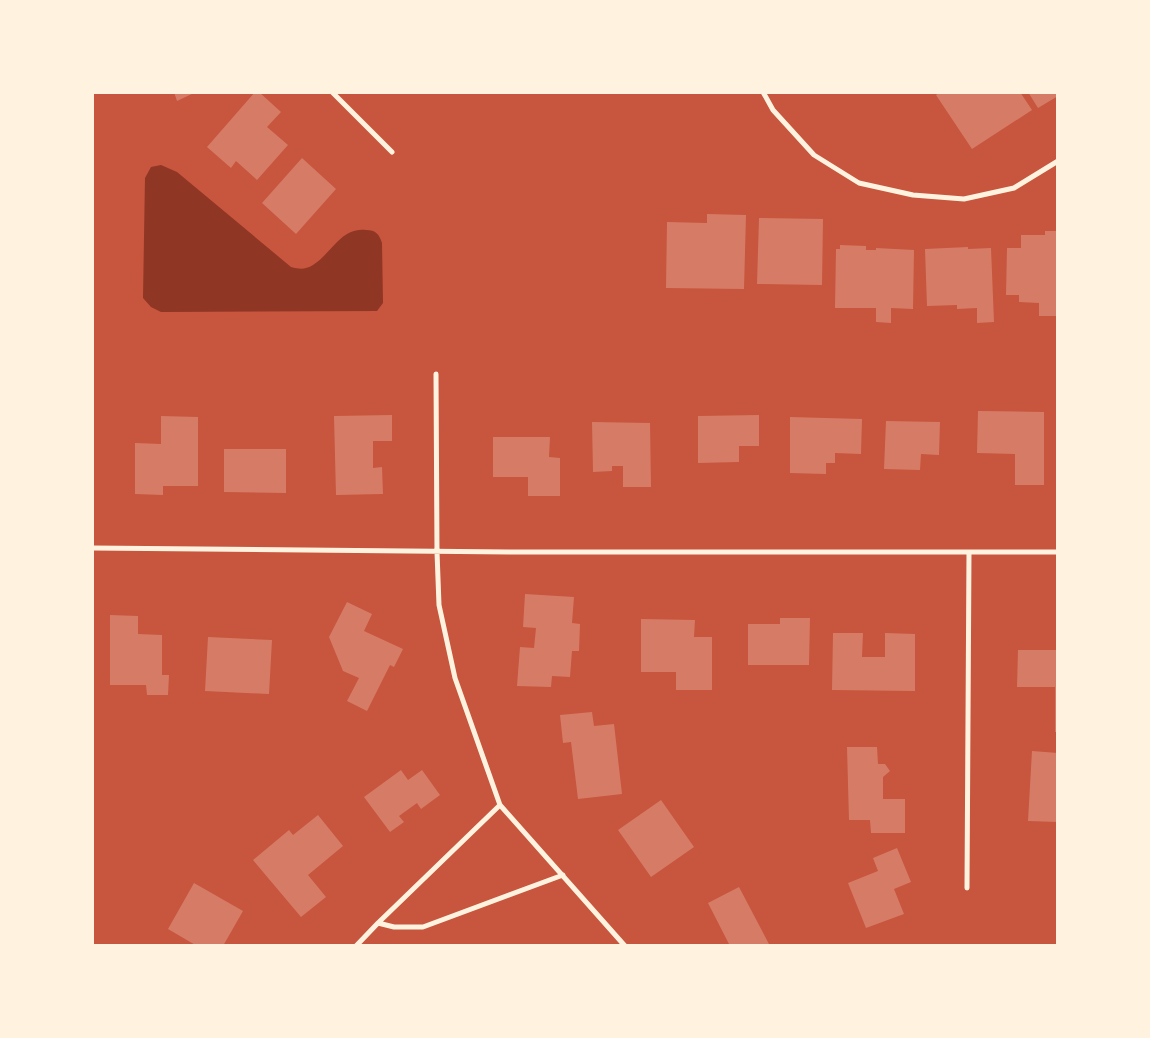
<svg xmlns="http://www.w3.org/2000/svg" width="1150" height="1038" font-family="Cabin,sans-serif">
	<style>
		.water { fill: #8f3625 }
		.building { fill: #d67c66 }
		.lines { fill: none; stroke-linecap: round; stroke-linejoin: round }
		.minor { stroke: #fff3e0; stroke-width: 5 }
	</style>
	<rect width="100%" height="100%" fill="#c8553d"/>
	<!-- water -->
	<path class="water" d="M161 165 177 172 291 267C299 269 305 270 313 265 332 253 341 227 366 230 376 230 379 234 382 243L383 303 377 311 161 312 151 307 143 298 145 178 151 167Z"/>
	<!-- building -->
	<path class="building" d="M174 92H196L177 101Z
		M255 92H259L281 112 267 127 288 145 257 180 236 161 231 168 207 147Z
		M940 92H1020L1032 110 972 149 936 95Z
		M1028 92H1058V96L1038 108Z
		M302 158 336 189 296 234 262 203Z
		M707 214 746 215 744 289 666 288 667 222 707 223Z
		M759 218 823 219 822 285 757 284Z
		M1045 231H1058V316H1039V303L1019 302V295H1006L1007 248H1021V235H1045Z
		M840 245 866 246V250H876V248L914 250 913 309 891 308V323L876 322V308H835L836 249H840Z
		M968 247V249L991 248 994 322 977 323V308L957 309V305L927 306 925 249Z
		M978 411 1044 412V485H1015V454L977 453Z
		M392 415V441H373V468L382 467 383 494 336 495 334 416Z
		M759 415V446H739V462L698 463V416Z
		M161 416 198 417V486H163V495L135 494V443L161 444Z
		M790 417 862 419 861 454 835 453V463H826V474L790 473Z
		M886 421 940 422 939 455 921 454 920 470 884 469Z
		M592 422 650 423 651 487H623V466H612V471L593 472Z
		M493 437H550L549 457 560 458V496H528V477H493Z
		M224 449H286V493L224 492Z
		M525 594 574 597 572 623 580 624 579 651H572L570 677 552 676 551 687 517 686 520 647 534 648 536 628 523 627Z
		M347 602 372 614 364 631 403 649 394 667 390 665 367 711 347 701 359 678 343 671 329 637Z
		M110 615 138 616V634L162 635V675H169L168 695H147L146 685H110Z
		M780 618H810L809 665H748V624H780Z
		M641 619 695 620 694 637H712V690H676V672H641Z
		M833 633H863L862 657H885V633L915 634V691L832 690Z
		M208 637 272 640 269 694 205 691Z
		M1018 650H1058V732H1055V687H1017Z
		M592 712 594 726 614 724 622 794 578 799 571 742 563 743 560 715Z
		M847 747H877L878 764H885L890 771 883 777V799H905V833H871L870 820H849Z
		M1032 751 1058 753V822L1028 821Z
		M401 770 408 780 422 770 440 795 421 809 417 803 399 816 404 822 390 832 364 797Z
		M661 800 694 847 651 877 618 830Z
		M318 815 343 846 308 875 326 897 301 917 253 860 289 830 293 835Z
		M897 848 911 882 894 889 904 914 866 928 848 883 878 871 873 858Z
		M194 883 243 911 223 946H197L168 929Z
		M739 887 770 946H730L708 903Z"/>
	<g class="lines">
		<!-- minor -->
		<path class="minor" d="M332 92 392 152
			M763 92 773 110 814 155 859 183 913 195 964 199 1014 188 1058 161
			M436 374 437 552 439 605 455 678 500 805 625 946
			M92 548 519 552H1058
			M500 805 378 923 394 927H423L563 875
			M967 888 969 552
			M356 946 378 923"/>
	</g>
	<!-- border -->
	<rect width="1150" height="1038" fill="none" stroke="#fff3e0" stroke-width="188"/>
</svg>
